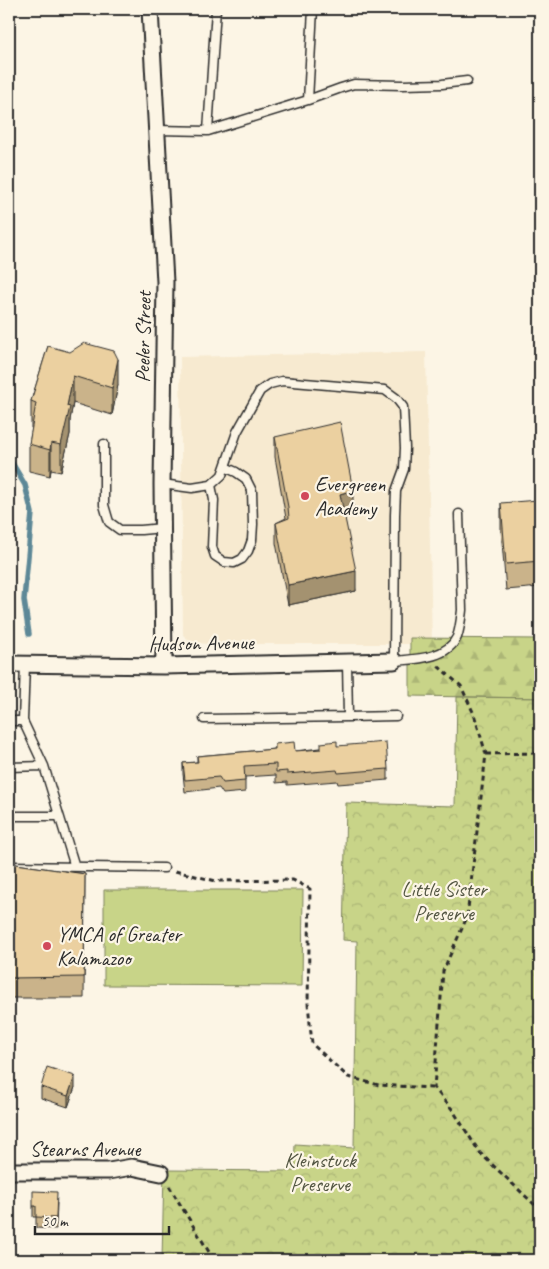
<svg xmlns="http://www.w3.org/2000/svg" width="549" height="1269" font-family="Caveat,sans-serif">
	<style>
		.built { fill: #f7ead0 }
		.forest { fill: url(#forest-firs); stroke: #7a805a }
		.park { fill: url(#park-crowns); stroke: #7a805a }
		.garden { fill: #c8d488; stroke: #7a805a }
		.lines { fill: none; stroke-linecap: round; stroke-linejoin: round }
		.stream { stroke: #5d8897; stroke-width: 5.5 }
		.service-casing { stroke: #2b2b2b; stroke-width: 11 }
		.minor-casing { stroke: #2b2b2b; stroke-width: 19 }
		.path { stroke: #2b2b2b; stroke-width: 3; stroke-dasharray: 5 4; stroke-linecap: butt }
		.service { stroke: #fcf5e5; stroke-width: 8 }
		.minor { stroke: #fcf5e5; stroke-width: 15 }
		.wall { fill: #cab38a; stroke: #2b2b2b }
		.shaded-wall { fill: #a49270; stroke: #2b2b2b }
		.building { fill: #ebd0a0; stroke: #2b2b2b }
		.poi-dot { fill: #d1495b; stroke: #fcf5e5; stroke-width: 2 }
		.labels { text-anchor: middle; stroke-width: 4.5; stroke-linejoin: round; paint-order: stroke }
		.street-label { font-size: 21px; fill: #2b2b2b; stroke: #fcf5e5 }
		.poi-label { font-size: 21px; fill: #2b2b2b; stroke: #fcf5e5; text-anchor: start }
		.park-label { font-size: 21px; fill: #525542; stroke: #fcf5e5 }
	</style>
	<defs>
		<pattern id="forest-firs" width="22" height="20" patternUnits="userSpaceOnUse" patternTransform="scale(1.25)"><rect width="22" height="20" fill="#c8d488"/><path d="M5 1l3.5 6h-7zM16 11l3.5 6h-7z" fill="#acb676"/></pattern>
		<pattern id="park-crowns" width="20" height="18" patternUnits="userSpaceOnUse" patternTransform="scale(1.25)"><rect width="20" height="18" fill="#c8d488"/><path d="M2 6a3 3 0 1 1 6 0M12 15a3 3 0 1 1 6 0" fill="none" stroke="#acb676"/></pattern>
	</defs>
	<rect width="100%" height="100%" fill="#fcf5e5"/>
	<filter id="ink" filterUnits="userSpaceOnUse"><feTurbulence type="fractalNoise" baseFrequency=".02" numOctaves="2"/><feDisplacementMap in="SourceGraphic" scale="10" xChannelSelector="R" yChannelSelector="G"/><feConvolveMatrix kernelMatrix="1 2 1 2 8 2 1 2 1" color-interpolation-filters="sRGB"/></filter>
	<g filter="url(#ink)">
		<!-- built -->
		<path class="built" d="M426 352 432 644H207L191 642 183 635 180 357Z"/>
		<!-- forest -->
		<path class="forest" d="M410 638 540 639V698L410 696Z"/>
		<!-- park -->
		<path class="park" d="M457 697 540 698V1260H162L164 1170 294 1171 295 1144 354 1148 357 941 343 940 346 803 455 806Z"/>
		<!-- garden -->
		<path class="garden" d="M104 890H303L302 986 104 985Z"/>
		<g class="lines">
			<!-- stream -->
			<path class="stream" d="M9 458 25 485 32 513 24 600 29 634"/>
			<!-- service casing -->
			<g class="service-casing">
				<path id="service" d="M308 100 341 88 354 84 403 85 442 84 467 81
					M156 130 208 131 308 100 313 9
					M208 131 216 9
					M104 444V505L109 522 120 530H141L163 528
					M162 484 192 488 211 485 222 475 237 432 260 391 270 384 282 381 385 390 396 398 403 407 405 448 404 469 396 491 395 515 394 661C415 659 447 659 457 637 460 629 461 619 462 610L459 514
					M211 485 214 500 212 547 215 556 224 562 234 563 242 559 248 551 252 540 253 524 252 491 246 479 236 472 225 467
					M348 717 396 716
					M204 719 348 717 347 662
					M9 721H23L25 664
					M23 721 44 766 75 867
					M9 767 44 766
					M9 816H59
					M9 866 164 868"/>
			</g>
			<!-- minor casing -->
			<g class="minor-casing">
				<path id="minor" d="M150 9 165 282 162 484 164 666
					M9 664 164 666 394 661
					M9 1171H109L132 1167 161 1173"/>
			</g>
			<!-- path -->
			<path class="path" d="M438 666 461 686 474 714 486 754 467 917 443 971 434 1088 452 1109 480 1153 536 1206 540 1215
				M486 754 540 753
				M175 871 216 881 293 880 310 889 308 1003 312 1044 348 1077 379 1085 434 1088
				M169 1186 209 1252 218 1260"/>
			<!-- service -->
			<use href="#service" class="service"/>
			<!-- minor -->
			<use href="#minor" class="minor"/>
		</g>
		<!-- wall -->
		<path class="wall" d="M48 346 118 385 112 415 73 403 70 420V434L61 472 51 470 50 476 29 471V444L32 428H31V401Z
			M275 437 353 510 344 513 356 591 288 605 276 543V523L286 518 275 457Z
			M501 503 540 521V587L506 590 501 530Z
			M275 744 295 751 337 746 388 769V780L338 784 337 781 287 785V782L276 783V775L245 777V792L223 794 219 788 185 792 183 774V763L197 762V756L275 749Z
			M9 863 85 874 84 998H9Z
			M41 1087H75L68 1107 41 1098Z
			M57 1203 56 1229 36 1228V1217H33V1206Z"/>
		<!-- shaded-wall -->
		<path class="shaded-wall" d="M118 359V385L112 415V388Z
			M73 376V403L70 420V434L61 472V445L67 406Z
			M51 443V470L50 476V450Z
			M353 490V510L340 515V494Z
			M356 571V591L288 605V585Z
			M75 1076V1087L68 1107V1096Z"/>
		<!-- building -->
		<path class="building" d="M84 343 114 351 118 359 112 388 73 376 67 406 70 407 61 445 51 443 50 450 29 444 36 403 31 401 48 346 70 352Z
			M340 422 353 490 340 494 356 571 288 585 276 523 289 518 288 507 275 437Z
			M538 500 540 521V561L506 564 501 503Z
			M337 741V746L386 742 388 769 338 773 337 770 287 774V771L276 772V764L244 766 245 781 223 783 219 777 185 780 183 763 198 762 197 756 275 749V744L294 742 295 751 321 749V743Z
			M9 863 85 874 84 977 9 978Z
			M47 1067 75 1076 68 1096 41 1087Z
			M33 1191 57 1192 56 1218 36 1217V1206H33Z"/>
	</g>
	<!-- markers -->
	<g class="poi-dot">
		<circle cx="305" cy="496" r="5"/>
		<circle cx="47" cy="946" r="5"/>
	</g>
	<g class="labels">
		<!-- street labels -->
		<g class="street-label">
			<text transform="translate(143 337) rotate(-89)" y="7">Peeler Street</text>
			<text transform="translate(201 643) rotate(-1)" y="7">Hudson Avenue</text>
			<text x="85" y="1156">Stearns Avenue</text>
		</g>
		<!-- poi labels -->
		<g class="poi-label">
			<text x="315" y="491">Evergreen<tspan x="315" dy="24">Academy</tspan></text>
			<text x="57" y="941">YMCA of Greater<tspan x="57" dy="24">Kalamazoo</tspan></text>
		</g>
		<!-- park labels -->
		<g class="park-label">
			<text x="444" y="896">Little Sister<tspan x="444" dy="24">Preserve</tspan></text>
			<text x="320" y="1167">Kleinstuck<tspan x="320" dy="24">Preserve</tspan></text>
		</g>
	</g>
	<!-- margin -->
	<rect width="549" height="1269" fill="none" stroke="#fcf5e5" stroke-width="30"/>
	<rect x="15" y="15" width="519" height="1239" fill="none" stroke="#2b2b2b" stroke-width="2" filter="url(#ink)"/>
	<!-- scale -->
	<path d="M35 1226v8h134v-8" fill="none" stroke="#2b2b2b" stroke-width="2.5"/>
	<text x="42" y="1226" font-size="15" fill="#2b2b2b" stroke="#fcf5e5" stroke-width="4" paint-order="stroke">50 m</text>
</svg>
